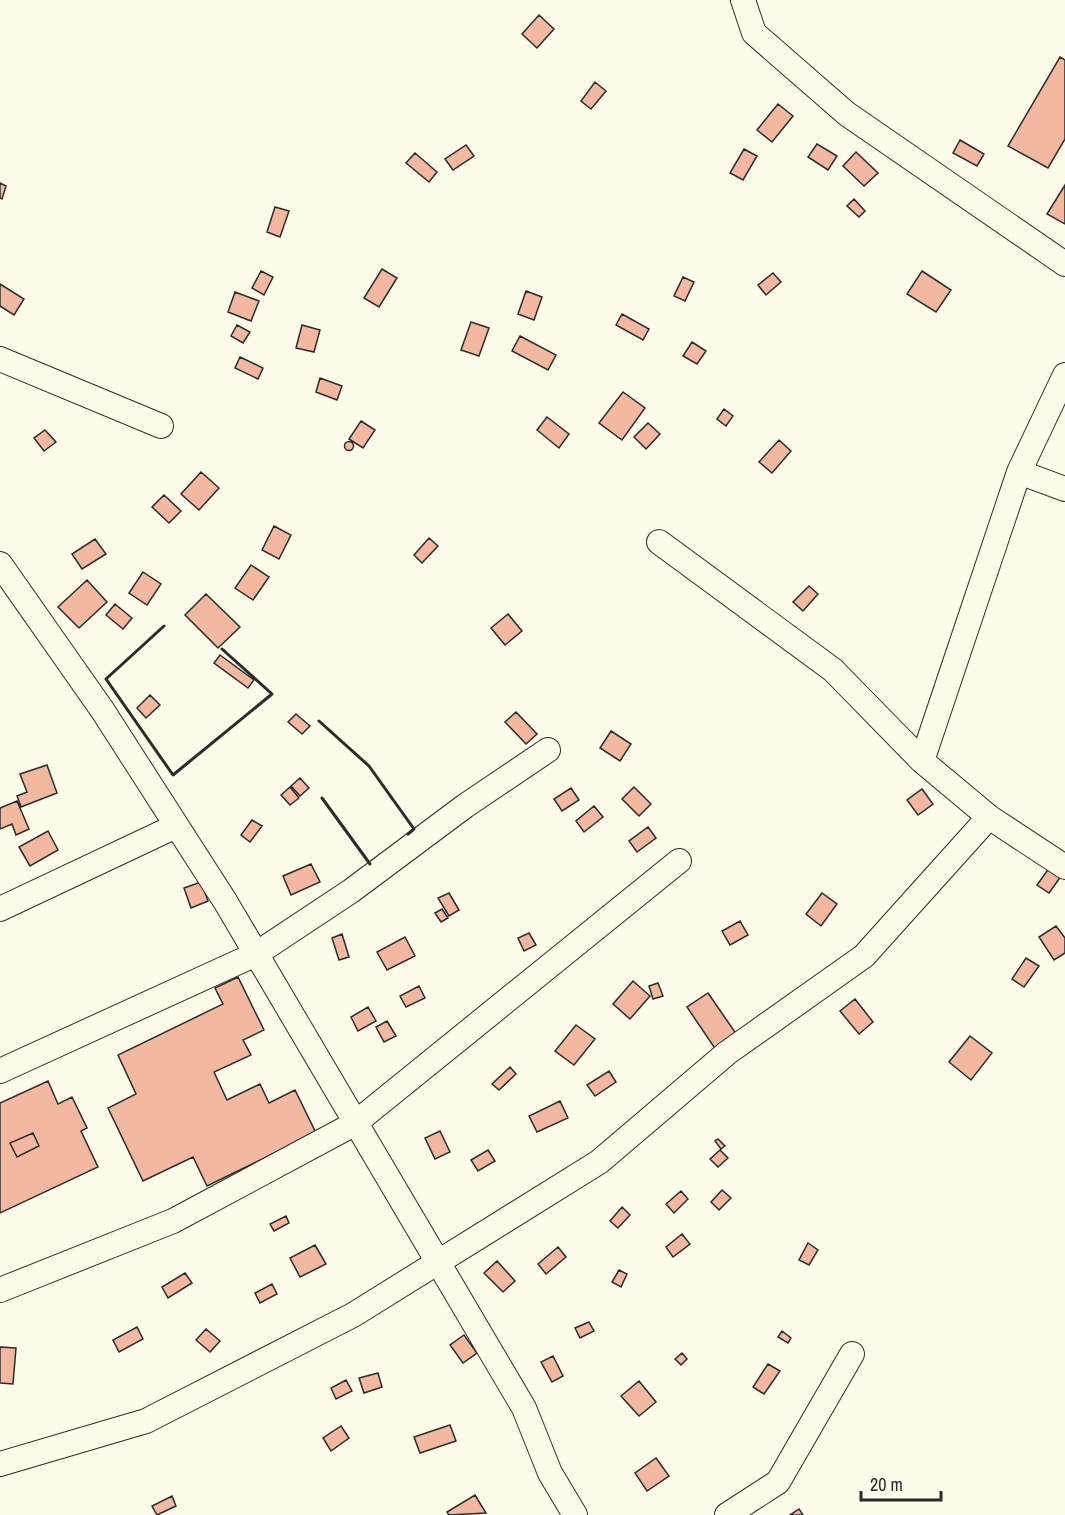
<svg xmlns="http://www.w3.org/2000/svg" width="1065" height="1515" font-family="'Archivo Narrow',sans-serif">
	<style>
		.building { fill: #f2b8a0; stroke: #2b2b2b; stroke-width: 1.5; fill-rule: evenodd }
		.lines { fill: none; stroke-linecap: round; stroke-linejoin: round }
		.street-casing { stroke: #2b2b2b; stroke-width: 26 }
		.street { stroke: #fdfbea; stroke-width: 24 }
		.wall { stroke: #2b2b2b; stroke-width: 3 }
	</style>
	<rect width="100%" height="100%" fill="#fdfbea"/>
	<!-- building -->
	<path class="building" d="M539 15 554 29 537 48 522 34Z
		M1060 57 1065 60V139L1048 168 1008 146Z
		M595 82 606 91 591 109 581 101Z
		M778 104 793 116 772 142 757 130Z
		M960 140 984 154 977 166 953 153Z
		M817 144 837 156 828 170 808 157Z
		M466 145 474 156 453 170 445 159Z
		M744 149 757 156 743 180 730 173Z
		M856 152 878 173 864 186 843 166Z
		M415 153 437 172 429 182 406 163Z
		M0 183 6 186 2 199 0 198Z
		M1065 185V224L1047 214Z
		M854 199 865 211 859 217 847 206Z
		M275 207 289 211 280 237 267 232Z
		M382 269 397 278 379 307 364 298Z
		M261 271 273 277 264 295 252 288Z
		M922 271 951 290 936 312 907 294Z
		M773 273 781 282 766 295 758 285Z
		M683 277 694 282 685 301 674 296Z
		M0 284 24 299 14 315 0 306Z
		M526 291 542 297 534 320 518 314Z
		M235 292 259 301 251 321 228 312Z
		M622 314 649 329 643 340 616 325Z
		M471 322 489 328 479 356 461 350Z
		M237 325 250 332 243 343 231 336Z
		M302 325 320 330 314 352 296 348Z
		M520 336 556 355 548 370 512 351Z
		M692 342 706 351 697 364 683 356Z
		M240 357 263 368 258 379 235 368Z
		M320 378 342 386 337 400 316 392Z
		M623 392 645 408 622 440 599 423Z
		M724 409 733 416 726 426 717 419Z
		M547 417 569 434 559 448 537 430Z
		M361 421 375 430 363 448 349 439Z
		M648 423 660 434 646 449 634 437Z
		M45 430 56 442 44 451 34 438Z
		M779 440 791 451 772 473 759 462Z
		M344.5 446a4.5 4.5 0 1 1 9 0a4.5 4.5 0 1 1-9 0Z
		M201 472 219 488 199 510 181 494Z
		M164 495 181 511 169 523 152 507Z
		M274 526 291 535 279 559 262 550Z
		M429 538 438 546 422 563 414 555Z
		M95 539 106 554 82 569 72 554Z
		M251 565 269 577 253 600 235 588Z
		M143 572 161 584 147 605 129 593Z
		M87 580 107 602 79 628 58 607Z
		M809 586 818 594 803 611 793 602Z
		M206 594 240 627 218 648 185 615Z
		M115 604 132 618 123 629 106 615Z
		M508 614 522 631 505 645 491 628Z
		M220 655 254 680 248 688 214 663Z
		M150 695 160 705 146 718 137 708Z
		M516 712 537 734 526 744 505 722Z
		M296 714 310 726 302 734 288 722Z
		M611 731 631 744 620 761 600 748Z
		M47 765 57 793 21 807 17 796 27 792 20 774Z
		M300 778 309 788 300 796 291 786Z
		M290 787 299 798 290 805 281 795Z
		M634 787 651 804 639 816 622 799Z
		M571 788 579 800 562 811 554 799Z
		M922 789 933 804 918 815 907 800Z
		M17 801 29 829 16 835 12 824 0 829V808Z
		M594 806 603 817 584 832 576 821Z
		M252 820 262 826 250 842 241 835Z
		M648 827 656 838 637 852 629 841Z
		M48 831 58 850 30 866 19 847Z
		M311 864 320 882 291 895 283 876Z
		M1052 864 1064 872 1049 893 1037 885Z
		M201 882 208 901 191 908 184 888Z
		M449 893 459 910 449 916 438 898Z
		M822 893 837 904 821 926 806 914Z
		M442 909 448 918 441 922 435 913Z
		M740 921 748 935 730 945 722 931Z
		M1056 926 1065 938V953L1054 960 1039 937Z
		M529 933 536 945 524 951 518 938Z
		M342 934 349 957 339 960 332 938Z
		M405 937 415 956 387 970 377 952Z
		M1026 958 1039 966 1024 987 1012 979Z
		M238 977 264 1030 243 1040 251 1055 214 1072 227 1100 260 1084 269 1103 295 1090 316 1133 207 1186 193 1157 143 1181 108 1108 136 1094 118 1055 223 1004 215 988Z
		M633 981 650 996 630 1019 613 1004Z
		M658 983 663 996 653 999 649 986Z
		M419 986 425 998 406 1007 400 996Z
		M708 993 737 1035 716 1050 687 1007Z
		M855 999 873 1022 859 1034 840 1011Z
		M368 1007 376 1021 358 1031 351 1017Z
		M387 1021 396 1036 384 1042 376 1027Z
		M576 1025 595 1039 574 1065 555 1051Z
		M970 1036 992 1053 971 1080 949 1062Z
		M510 1067 516 1074 499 1090 492 1084Z
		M609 1071 616 1082 595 1096 587 1085Z
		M48 1081 58 1104 72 1097 87 1128 81 1131 98 1167 0 1213V1103ZM33 1133 39 1146 17 1157 10 1143Z
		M560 1101 568 1118 537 1132 529 1116Z
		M440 1131 450 1152 435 1159 425 1138Z
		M33 1133 39 1146 17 1157 10 1143Z
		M718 1139 725 1146 721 1149 715 1141Z
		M488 1150 495 1161 478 1171 471 1160Z
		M720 1150 728 1158 718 1167 710 1159Z
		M722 1190 731 1198 719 1210 711 1202Z
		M681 1191 688 1199 674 1213 666 1204Z
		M622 1207 630 1215 618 1228 610 1221Z
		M286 1216 289 1223 274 1231 270 1224Z
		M682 1234 690 1244 673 1257 666 1247Z
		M808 1243 818 1250 809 1265 799 1260Z
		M315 1245 326 1264 300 1277 290 1258Z
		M558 1247 566 1257 546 1274 538 1264Z
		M497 1261 515 1281 503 1292 484 1273Z
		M619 1270 627 1274 621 1287 612 1282Z
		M185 1273 192 1283 168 1298 162 1287Z
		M272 1284 277 1294 260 1303 255 1293Z
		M589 1322 594 1331 580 1338 575 1328Z
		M137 1327 143 1339 119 1352 113 1340Z
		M206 1329 220 1341 210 1352 196 1340Z
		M782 1331 791 1338 788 1343 778 1337Z
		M464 1335 477 1353 463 1363 450 1345Z
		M0 1347 16 1348 13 1384 0 1383Z
		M682 1353 687 1359 681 1365 675 1359Z
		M553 1356 563 1376 552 1382 541 1362Z
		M768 1364 780 1371 764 1394 753 1387Z
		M378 1373 382 1387 364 1393 359 1378Z
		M346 1380 352 1391 336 1399 331 1388Z
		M639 1381 656 1402 639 1416 621 1396Z
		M450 1425 456 1441 420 1453 414 1437Z
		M341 1426 349 1438 331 1451 323 1438Z
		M656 1458 669 1476 647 1491 635 1473Z
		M475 1495 486 1513 449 1515 447 1512Z
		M172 1496 176 1506 157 1515 152 1506Z
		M799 1509 803 1515H790Z"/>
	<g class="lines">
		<!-- street casing -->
		<g class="street-casing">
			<path id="street" d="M743 0 754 33 847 114 1065 264
				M0 359 161 426
				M1019 472 1065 489
				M659 542 833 670 922 761 989 817 1065 867
				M0 564 103 711 225 901 524 1408 550 1473 575 1515
				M922 761 1019 472 1065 375
				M0 909 176 826
				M0 1071 256 954 351 891 465 806 548 750
				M0 1290 173 1221 354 1124 679 861
				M0 1464 146 1421 353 1315 599 1162 727 1053 864 956 989 817
				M727 1515 778 1482 852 1354"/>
		</g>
		<!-- street -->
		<use href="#street" class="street"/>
		<!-- wall -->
		<path class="wall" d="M164 626 106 679 173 775 272 694 222 649
			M319 721 369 766 414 829 408 834
			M322 798 370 864"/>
	</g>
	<!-- scale -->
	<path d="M861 1491v9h80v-9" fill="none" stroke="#2b2b2b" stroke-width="3"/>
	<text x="870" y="1491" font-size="18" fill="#2b2b2b" stroke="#fdfbea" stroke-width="4.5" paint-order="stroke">20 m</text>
</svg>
